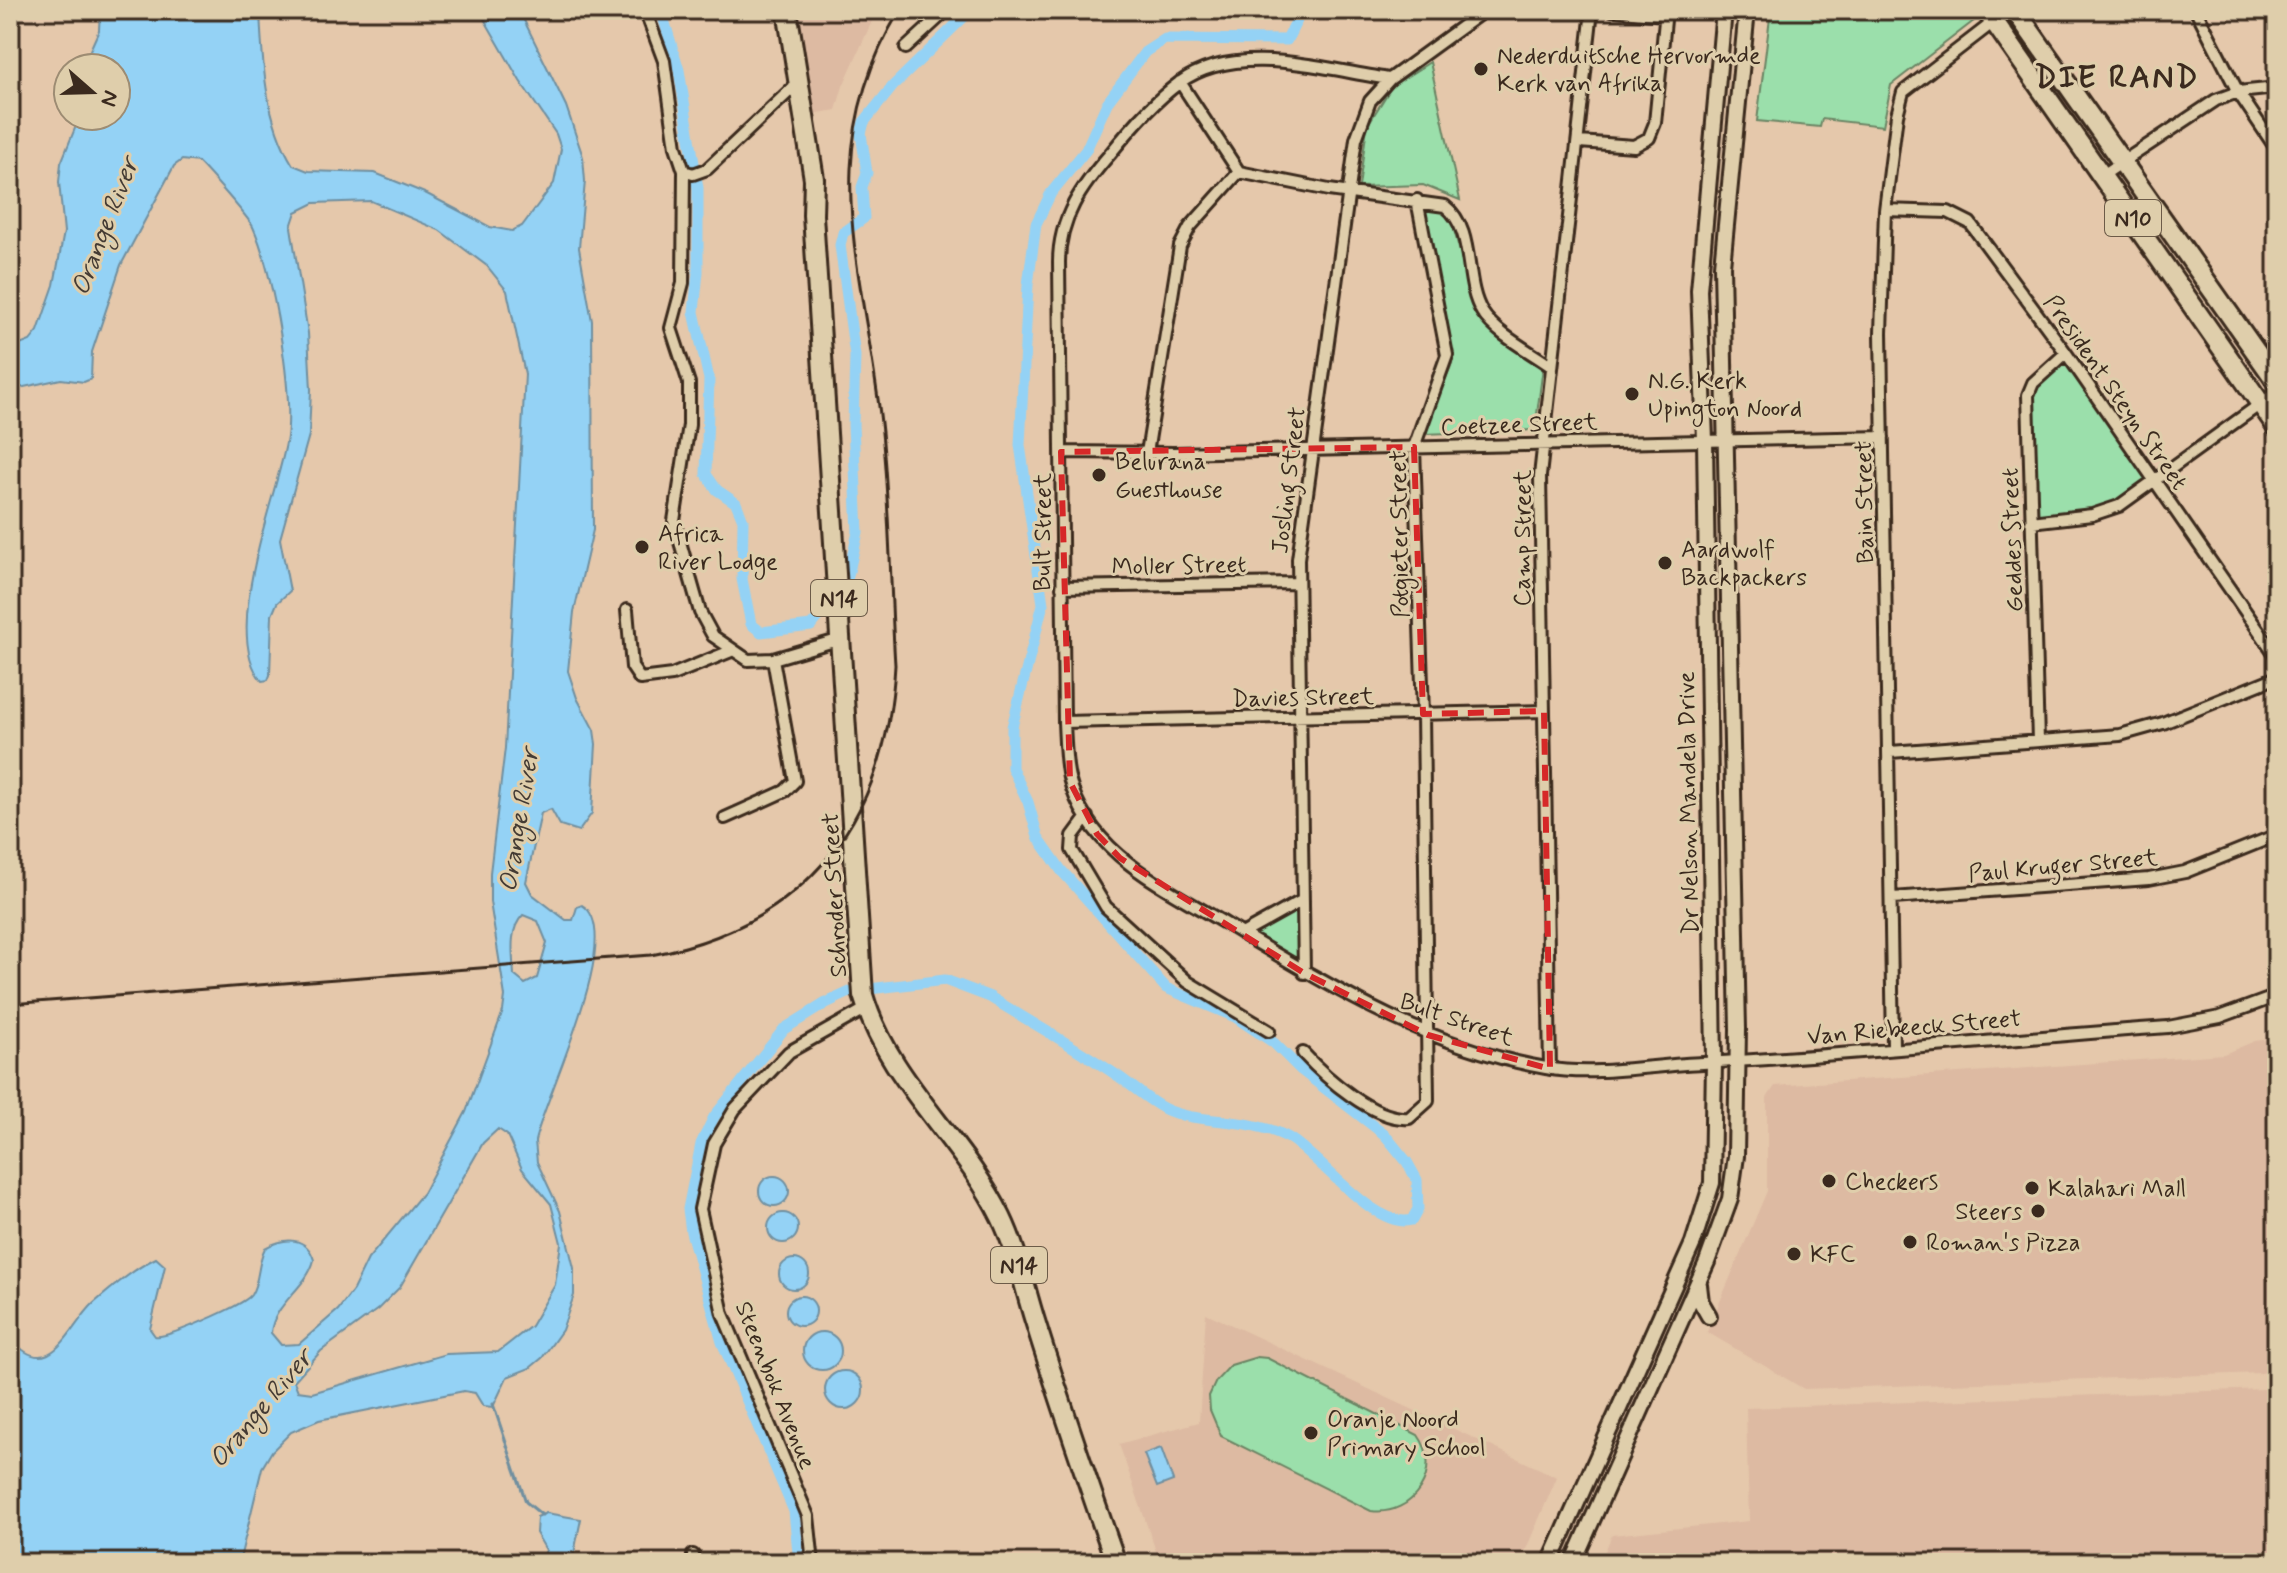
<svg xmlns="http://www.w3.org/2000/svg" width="2287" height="1573" font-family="Mynerve,sans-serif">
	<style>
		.built { fill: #ddbaa2 }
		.green { fill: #9bdfab; stroke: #6b8464; stroke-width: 2 }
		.water { fill: #94d2f5; stroke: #708f9f; stroke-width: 2; fill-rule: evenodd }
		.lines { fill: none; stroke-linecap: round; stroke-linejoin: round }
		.stream { stroke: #708f9f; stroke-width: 3 }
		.canal { stroke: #94d2f5; stroke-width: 11 }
		.street-casing { stroke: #3b2a1e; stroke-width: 16 }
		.secondary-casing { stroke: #3b2a1e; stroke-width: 20 }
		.highway-casing { stroke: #3b2a1e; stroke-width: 24 }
		.street { stroke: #dfceab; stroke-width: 10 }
		.secondary { stroke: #dfceab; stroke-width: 14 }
		.highway { stroke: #dfceab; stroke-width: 18 }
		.rail { stroke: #3b2a1e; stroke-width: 3 }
		.marked { fill: none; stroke: #d62828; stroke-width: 6; stroke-dasharray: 16 10; stroke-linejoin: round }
		.poi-dot { fill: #3b2a1e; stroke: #dfceab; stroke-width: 3 }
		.labels { text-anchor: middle; stroke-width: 6; stroke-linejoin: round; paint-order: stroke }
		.shield { fill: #dfceab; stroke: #6c5b48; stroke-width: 2 }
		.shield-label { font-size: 22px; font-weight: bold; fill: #3b2a1e }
		.poi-label { font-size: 24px; fill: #3b2a1e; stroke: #dfceab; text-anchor: start }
		.street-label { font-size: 24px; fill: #3b2a1e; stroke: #dfceab }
		.water-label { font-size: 26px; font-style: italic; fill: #443b34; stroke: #dfceab }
		.district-label { font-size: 32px; font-weight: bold; letter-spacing: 2px; fill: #3b2a1e; stroke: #dfceab }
	</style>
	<rect width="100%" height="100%" fill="#e5c8ab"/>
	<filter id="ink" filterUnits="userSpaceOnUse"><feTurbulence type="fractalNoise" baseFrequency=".0125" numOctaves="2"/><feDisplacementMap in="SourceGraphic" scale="16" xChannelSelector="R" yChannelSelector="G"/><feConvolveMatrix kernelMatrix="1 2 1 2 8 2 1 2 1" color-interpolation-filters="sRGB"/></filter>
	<g filter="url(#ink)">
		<!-- built -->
		<path class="built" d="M796 10H877L843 86 836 110 813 114Z
			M2277 1038V1368L2262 1373 1804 1389 1707 1332 1767 1191V1098L1775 1086 2224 1054 2255 1041Z
			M1206 1313 1557 1477 1520 1563H1160L1119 1444 1199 1422Z
			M2277 1385V1563H1600L1612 1535 1749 1521 1746 1408 2264 1389Z"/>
		<!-- green -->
		<path class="green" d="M1771 10H1969L1975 20 1891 85 1883 126 1822 119 1820 127 1757 121Z
			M1430 62 1460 200 1423 185 1359 187 1367 126 1392 86Z
			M1422 209 1443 211 1452 223 1477 313 1543 367 1535 430 1423 434 1453 361Z
			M2066 357 2152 481C2103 515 2089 512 2031 517L2029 385Z
			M1300 908 1303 964 1253 934Z
			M1257 1357 1267 1358 1418 1435C1444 1471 1413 1517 1371 1511L1221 1436 1210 1410 1209 1396 1216 1381 1231 1365Z"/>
		<!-- water -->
		<path class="water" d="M100 10H260C262 61 265 120 293 165L308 171 375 173 427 194 490 227 512 231 522 226 554 183 561 149 556 134 520 81 479 10H519L566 106 583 157 585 181 579 248 592 321 593 530 574 612 568 671 577 698 594 730 596 744 592 813 579 831 560 825 551 809 541 813 526 882 532 894 566 920H573L577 907 582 905C628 932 544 1098 535 1141L537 1162 560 1211 574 1268V1295L562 1330 542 1358 530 1368 507 1377 493 1407 483 1406 475 1393 464 1391 319 1420 291 1432 272 1451 262 1468 239 1563H10V1337C50 1387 69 1326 94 1303 110 1289 137 1267 156 1258L165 1266 150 1329 155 1336C166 1339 244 1305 251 1295 260 1281 257 1263 265 1248 285 1237 307 1236 314 1260 307 1288 273 1304 271 1333L281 1345 299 1344 338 1310 353 1290 368 1259 423 1193 466 1112 503 1011 505 996 490 902V873L505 748 525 374 507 291 487 266 439 230 371 201 314 203 296 212 291 227 308 333 311 390 309 435 280 539 290 591 277 603 272 615 270 675 268 680 262 681C220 634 276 498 286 443 295 398 273 270 253 227 249 218 207 171 198 162L182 160 174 166 121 265 92 352 91 379 84 382 61 379 10 390V349L30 341 38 331 54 285 64 232 59 182 61 163 80 116H116V68H82L99 30ZM523 915 538 921 547 943 537 978 525 984 514 975C513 956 508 930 523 915ZM498 1129 507 1135 522 1169 551 1204 561 1243 555 1285 531 1326 498 1352 446 1354 312 1393 298 1391 294 1381 321 1351 378 1309 400 1287 483 1143Z
			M759 1191a15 15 0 1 1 30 0a15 15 0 1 1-30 0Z
			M768 1228a15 15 0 1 1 30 0a15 15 0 1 1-30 0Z
			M779 1274a15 15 0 1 1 30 0a15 15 0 1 1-30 0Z
			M786 1311a15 15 0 1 1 30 0a15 15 0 1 1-30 0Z
			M803 1351a19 19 0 1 1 38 0a19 19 0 1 1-38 0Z
			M825 1390a19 19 0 1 1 38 0a19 19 0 1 1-38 0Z
			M1161 1448 1173 1481 1157 1487 1144 1454Z
			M546 1513 581 1519 572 1563H553L543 1558 546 1550 536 1533 537 1517Z"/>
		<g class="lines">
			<!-- stream -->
			<path class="stream" d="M493 1404 526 1502 542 1515"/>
			<!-- canal -->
			<path class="canal" d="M661 10 679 70 698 188V272L694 312 709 379 706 474 717 490 736 503 743 520 742 579 751 624 761 632 811 626 827 607
				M847 580 858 532 853 425 855 356 840 245 843 233 864 218 862 187 867 173 861 134 864 122 893 86 971 10
				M799 1563 794 1511 722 1342 691 1232 688 1209 701 1144 714 1117 784 1029 826 1003 852 991 945 980 990 997C1032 1023 1075 1047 1115 1074 1132 1085 1147 1100 1165 1109 1198 1125 1250 1116 1289 1138 1321 1157 1375 1230 1412 1220L1418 1209 1417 1180 1407 1162 1385 1135 1301 1070 1274 1043 1235 1017 1166 988 1061 870 1038 837 1028 802 1012 768V727L1043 604 1020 445 1028 285 1036 224 1051 193 1086 150 1107 103 1145 52 1165 39 1287 40 1302 10"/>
			<!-- street casing -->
			<g class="street-casing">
				<path id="street" d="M645 10 664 61 676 147 684 171 693 174 707 169 800 81
					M1485 10 1390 79C1326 70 1236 41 1179 83 1153 102 1130 129 1110 154 1082 186 1059 218 1059 262L1064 722C1065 740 1065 760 1069 778 1088 854 1165 887 1226 924 1328 985 1426 1047 1546 1068 1596 1077 1652 1065 1703 1063 1858 1055 2013 1038 2168 1027L2220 1017 2277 996
					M1612 10 1665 15
					M2196 10 2238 92 2277 150
					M906 48 947 10
					M1180 82 1239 172 1329 190 1445 206C1476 230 1463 281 1482 312 1497 335 1530 351 1552 367
					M1579 142 1634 146 1649 138 1655 123 1666 10
					M684 171 683 283 671 328 689 383V425L674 521 700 612 713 636 748 660 773 659
					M2103 175 2216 100 2238 92 2277 88
					M1885 210 1948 212 1970 223 2066 353 2277 657
					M1061 452 1174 453 1883 437
					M1147 453 1180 246 1190 227 1239 172
					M2031 522 2092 515 2119 506 2277 392
					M1062 587 1297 583
					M627 610 632 667 640 679 672 675 731 651
					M1064 722 1544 711
					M2038 741 2028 395 2033 383 2066 353
					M1890 752 2120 735 2163 723 2277 677
					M1087 817 1073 836 1072 850 1106 907 1188 982 1269 1031
					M725 818 785 791 795 781 773 659 841 639
					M1893 898 2149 879 2185 872 2277 835
					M1242 934 1303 900
					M1304 973 1298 559 1356 139 1370 101 1390 79
					M1893 1047 1881 333 1885 210 1897 115 1903 92 2009 10
					M1303 1053C1325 1077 1374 1121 1409 1118L1428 1101 1423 714 1414 447 1447 355 1417 200
					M1550 1069 1540 476 1592 10
					M693 1555 694 1563
					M813 1563 808 1516 723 1314 700 1209 714 1144 735 1109 789 1052 867 1008"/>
			</g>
			<!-- secondary casing -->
			<g class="secondary-casing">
				<path id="secondary" d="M1699 1285 1701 1302 1709 1316
					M1550 1563 1693 1243 1712 1183 1714 1062 1705 440 1699 290 1724 10
					M1573 1563 1707 1262 1730 1199 1736 1156 1738 1029 1722 266 1747 10"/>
			</g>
			<!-- highway casing -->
			<g class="highway-casing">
				<path id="highway" d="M787 10 814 179 813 215 863 995C888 1081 963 1139 1001 1217 1017 1250 1024 1286 1035 1321 1060 1402 1088 1483 1116 1563
					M1986 10 2277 427
					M2015 10 2277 382"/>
			</g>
			<!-- street -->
			<use href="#street" class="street"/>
			<!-- secondary -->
			<use href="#secondary" class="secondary"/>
			<!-- highway -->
			<use href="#highway" class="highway"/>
			<!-- rail -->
			<path class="rail" d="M10 1004 651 955C806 926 887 820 895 665 890 585 890 503 881 423 864 270 813 153 900 10"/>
		</g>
	</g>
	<!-- marked area -->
	<path class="marked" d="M1414 447 1423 714 1544 711 1550 1069 1428 1035 1304 973 1120 858 1097 834 1070 782 1061 452Z"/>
	<!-- markers -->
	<g class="poi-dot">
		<circle cx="1481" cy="69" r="8"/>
		<circle cx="1632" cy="394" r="8"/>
		<circle cx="1099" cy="475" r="8"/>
		<circle cx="642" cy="547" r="8"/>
		<circle cx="1665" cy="563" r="8"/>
		<circle cx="1829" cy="1181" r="8"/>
		<circle cx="2032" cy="1188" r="8"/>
		<circle cx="2038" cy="1211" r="8"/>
		<circle cx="1910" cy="1242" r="8"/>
		<circle cx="1794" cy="1254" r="8"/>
		<circle cx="1311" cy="1433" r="8"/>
	</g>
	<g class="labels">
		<!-- shield labels -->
		<g class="shield">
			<rect x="2105" y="200" width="56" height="36" rx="6"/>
			<rect x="811" y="580" width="56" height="36" rx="6"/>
			<rect x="991" y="1247" width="56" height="36" rx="6"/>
		</g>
		<g class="shield-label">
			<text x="2133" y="226">N10</text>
			<text x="839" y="606">N14</text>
			<text x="1019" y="1273">N14</text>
		</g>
		<!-- poi labels -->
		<g class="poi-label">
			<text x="1497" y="63">Nederduitsche Hervormde<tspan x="1497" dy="28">Kerk van Afrika</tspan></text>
			<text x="1648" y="388">N.G. Kerk<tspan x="1648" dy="28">Upington Noord</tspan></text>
			<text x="1115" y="469">Belurana<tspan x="1115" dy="28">Guesthouse</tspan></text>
			<text x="658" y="541">Africa<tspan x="658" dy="28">River Lodge</tspan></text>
			<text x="1681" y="557">Aardwolf<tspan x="1681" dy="28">Backpackers</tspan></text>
			<text x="1845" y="1189">Checkers</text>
			<text x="2048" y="1196">Kalahari Mall</text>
			<text x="2022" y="1219" text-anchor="end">Steers</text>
			<text x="1926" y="1250">Roman's Pizza</text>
			<text x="1810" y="1262">KFC</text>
			<text x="1327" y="1427">Oranje Noord<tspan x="1327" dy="28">Primary School</tspan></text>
		</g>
		<!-- street labels -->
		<g class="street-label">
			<text transform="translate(2116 392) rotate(55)" y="8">President Steyn Street</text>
			<text transform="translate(1519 424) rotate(-2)" y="8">Coetzee Street</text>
			<text transform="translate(1288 480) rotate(-83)" y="8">Josling Street</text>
			<text transform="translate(1864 502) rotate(-91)" y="8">Bain Street</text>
			<text transform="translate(1042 532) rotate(-90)" y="8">Bult Street</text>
			<text transform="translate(1399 534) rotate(-91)" y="8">Potgieter Street</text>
			<text transform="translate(1522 538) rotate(-90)" y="8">Camp Street</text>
			<text transform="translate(2012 540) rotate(-92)" y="8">Geddes Street</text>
			<text transform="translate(1179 565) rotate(-1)" y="8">Moller Street</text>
			<text transform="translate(1303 697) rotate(-1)" y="8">Davies Street</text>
			<text transform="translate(1688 803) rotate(-91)" y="8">Dr Nelson Mandela Drive</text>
			<text transform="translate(2063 865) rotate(-5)" y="8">Paul Kruger Street</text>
			<text transform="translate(834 895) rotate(-93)" y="8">Schroder Street</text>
			<text transform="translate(1457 1019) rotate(19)" y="8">Bult Street</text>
			<text transform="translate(1914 1027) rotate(-5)" y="8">Van Riebeeck Street</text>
			<text transform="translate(776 1385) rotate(68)" y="8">Steenbok Avenue</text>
		</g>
		<!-- water labels -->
		<g class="water-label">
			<text transform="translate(104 226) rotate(-69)" y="9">Orange River</text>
			<text transform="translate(518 820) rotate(-81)" y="9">Orange River</text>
			<text transform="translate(260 1408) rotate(-50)" y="9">Orange River</text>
		</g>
		<!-- district labels -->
		<g class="district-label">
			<text x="2117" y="87">DIE RAND</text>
		</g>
	</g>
	<!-- margin -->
	<rect width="2287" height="1573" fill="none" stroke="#dfceab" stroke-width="40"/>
	<rect x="20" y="20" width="2247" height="1533" fill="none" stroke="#3b2a1e" stroke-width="3" filter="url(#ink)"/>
	<!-- north arrow -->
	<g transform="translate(92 92) rotate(110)"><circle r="38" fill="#dfceab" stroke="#9d8c73" stroke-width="2"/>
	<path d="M0-6L14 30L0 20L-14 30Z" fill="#3b2a1e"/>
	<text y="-12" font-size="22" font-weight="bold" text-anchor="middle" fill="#3b2a1e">N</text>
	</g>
</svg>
